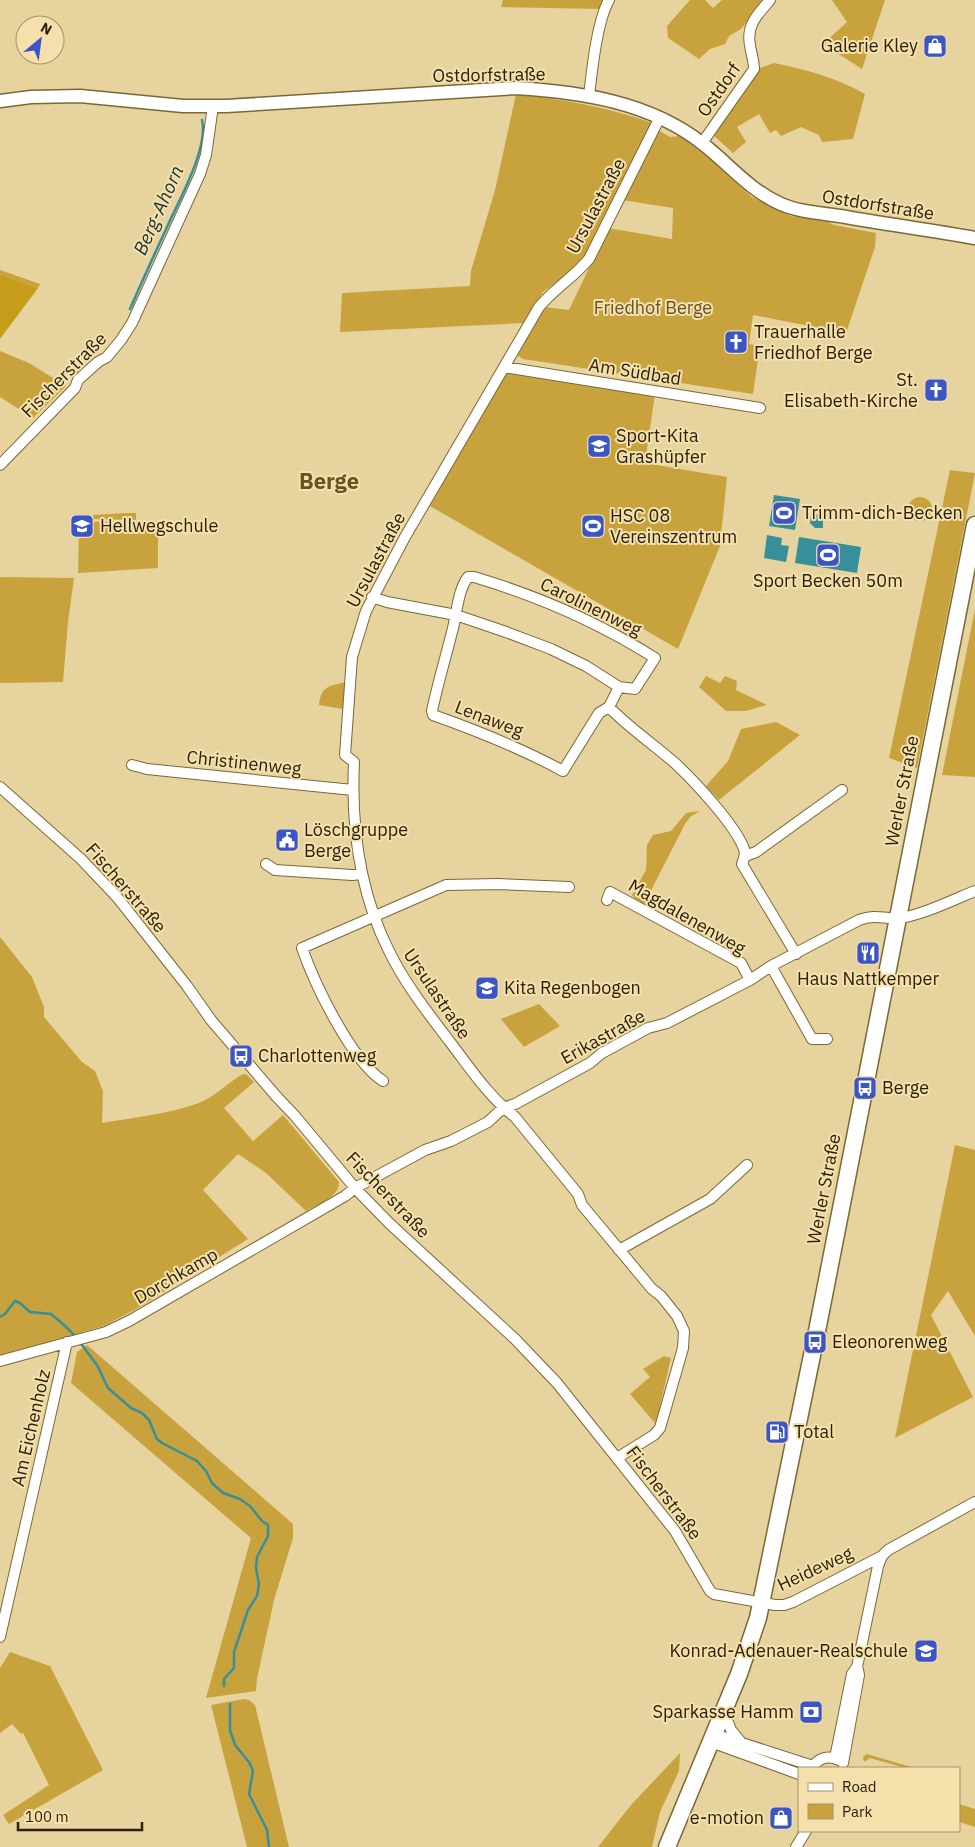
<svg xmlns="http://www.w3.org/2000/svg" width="975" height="1847" font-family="'IBM Plex Sans',sans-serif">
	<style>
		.green { fill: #c8a33d }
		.forest { fill: #c69d1a }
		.water { fill: #388f9c }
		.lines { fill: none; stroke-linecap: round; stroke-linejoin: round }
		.stream { stroke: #388f9c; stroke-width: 2.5 }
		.minor-casing { stroke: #7a6836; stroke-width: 12 }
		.tertiary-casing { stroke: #7a6836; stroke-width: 15 }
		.primary-casing { stroke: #7a6836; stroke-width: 19 }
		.minor { stroke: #fff; stroke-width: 10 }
		.tertiary { stroke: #fff; stroke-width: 12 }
		.primary { stroke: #fff; stroke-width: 16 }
		.labels { text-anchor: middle; stroke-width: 4; stroke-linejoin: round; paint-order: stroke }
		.poi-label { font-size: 18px; fill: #28200b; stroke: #f5e0ab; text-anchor: start }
		.street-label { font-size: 18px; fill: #28200b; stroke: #f5e0ab }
		.park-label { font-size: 18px; fill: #645324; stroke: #f5e0ab }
		.water-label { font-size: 19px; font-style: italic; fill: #173237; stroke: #f5e0ab }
		.district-label { font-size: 22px; font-weight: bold; fill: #675423; stroke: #f5e0ab }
	</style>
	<rect width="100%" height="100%" fill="#e7d39e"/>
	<!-- green -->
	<path class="green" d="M503 0H607L602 9 501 7Z
		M690 0H705L713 8 722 0H765L741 29 729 36 725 44 710 49 699 59 668 38 667 26Z
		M832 0H885L862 69 823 44 847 22Z
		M774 63C805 69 837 78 865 94L853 139 822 142 819 135 801 127 781 136 776 130 770 133 759 114 737 127 746 142 733 153 713 135 720 122 760 68Z
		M516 94C563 99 607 107 652 123L586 254 569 272 543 292 524 323 340 332 342 293 470 286 471 271 495 190Z
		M658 130 670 137 680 136 712 161 752 197 791 216 828 222 834 225 876 233 875 247 846 333 753 315 749 344 760 346 753 394 523 359 518 356V353L545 307 569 310 608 228 672 239 673 208 622 200Z
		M0 270 40 284 38 288 0 274Z
		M0 351 29 363 66 386 33 418 0 397Z
		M507 369 655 394 645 463 727 477 720 546 678 649 430 506Z
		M950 470 975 473 917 768 889 758Z
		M908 509a12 12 0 1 1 24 0a12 12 0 1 1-24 0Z
		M126 513H136V520L93 519V515Z
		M153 521V527H158V568L78 573 79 528H78V522Z
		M0 577 74 578 68 622 63 682 0 683Z
		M975 609V777L942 775Z
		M706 676 720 683 725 676 737 681 736 690 767 705 746 711H726L699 687Z
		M346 682 343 709 319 705C321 686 329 686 346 682Z
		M776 722 800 735 719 800 706 786 728 761 741 729Z
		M700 811 690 817 685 824 643 906 639 903 632 895 646 870 647 845 653 835 671 831 686 813Z
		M0 937 32 977 44 1007V1017L82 1062 95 1071 103 1091 102 1123C131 1118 185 1112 209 1098 220 1091 230 1082 241 1075L246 1074 254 1082 224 1108 253 1141 283 1115 339 1182C340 1197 317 1204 306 1211L266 1173 238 1154 203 1190 248 1239 136 1309 104 1326 82 1332 84 1335 0 1357Z
		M539 1004 560 1026 524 1047 501 1019Z
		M955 1145 975 1150V1336L948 1291 931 1315 973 1397 895 1438Z
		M87 1345 293 1524V1538L274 1600 257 1679 256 1691 206 1698 251 1538 71 1383 77 1352Z
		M664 1356 671 1358 658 1415 655 1423 630 1394 650 1377 643 1369Z
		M10 1652 50 1666 103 1770 9 1824 3 1815 49 1785 23 1733 21 1734 12 1724 0 1733V1668Z
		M244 1699 249 1700 255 1705 289 1847H247L211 1705Z
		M680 1753 679 1771 660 1812 652 1847H598L631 1805Z
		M867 1754 915 1768H905L870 1758 864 1762 863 1757Z
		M959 1804 975 1809V1827L959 1822Z"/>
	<!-- forest -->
	<path class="forest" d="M0 274 38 288 0 339Z"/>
	<!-- water -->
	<path class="water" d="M774 495 800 499 795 530 769 526Z
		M815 514 820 515 823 518V528H815L810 523 811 516Z
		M767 535 782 538 781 545 789 546 786 562 764 558Z
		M799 537 861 547 857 573 795 563Z"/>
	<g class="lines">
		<!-- stream -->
		<path class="stream" d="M130 309C142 281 155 253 168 225 179 200 209 147 202 120
			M0 1317 5 1314 15 1301 20 1303 30 1312 51 1314 64 1325 76 1337
			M79 1341 97 1365 108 1388 131 1408 142 1413 149 1420 157 1439 162 1443 197 1461 206 1471 212 1483 223 1493 240 1499 250 1506 262 1521 268 1525V1536L257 1557 256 1568 259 1584 257 1596 248 1610 234 1652V1668L224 1679V1686
			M230 1704V1730L235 1745 249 1762 253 1771 249 1794 267 1830 269 1847"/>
		<!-- minor casing -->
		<g class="minor-casing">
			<path id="minor" d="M589 96C592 70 597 21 609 0
				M702 143 754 69C754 61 751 53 750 45 746 25 758 14 770 0
				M504 367 760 408
				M0 465 75 388 78 380 98 362 107 357 121 340 132 323 200 174 206 155 213 106
				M372 597 387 602 456 615 506 632 551 649 586 666 619 687 635 689 655 658C598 622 538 596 474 577H468C458 590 457 612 453 628 446 656 438 683 432 711L433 715C478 731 521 748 563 771L599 713 609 707 619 687
				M609 707C630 729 655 745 677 765 695 782 736 826 744 849 746 854 744 859 742 864L796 954
				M132 765 147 769 353 790
				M0 787 81 859 117 897 187 986 211 1020 276 1096 295 1116 355 1188 389 1223 515 1339 557 1383 675 1531 710 1591 714 1594 775 1605H784L793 1602 882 1556 888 1550 975 1502
				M745 856 756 852 842 790
				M266 864 275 870 352 875 362 874
				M607 900 610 892 741 963 750 980
				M771 966 812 1039H827
				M383 1081C351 1060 315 985 302 948L446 885 499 884 569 887
				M619 1250 710 1199 747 1165
				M0 1361 106 1332 129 1321 345 1196 355 1188 425 1150 451 1141 488 1122 503 1108 515 1104 590 1063 602 1053 648 1028 667 1023 750 980 771 966 859 920C877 914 882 919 898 918 918 917 955 899 975 891
				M617 1458 654 1435 660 1428 683 1348 684 1331 677 1316 661 1296 652 1289 582 1205 578 1194 515 1117C489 1097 470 1068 450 1042 428 1013 405 984 389 951 360 893 351 826 354 762L345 755 352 657 366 611 405 537 539 307C554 289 574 277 589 259L660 117
				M0 1637 67 1342
				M724 1712 731 1730 740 1741
				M714 1734 813 1766
				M711 1742 799 1774
				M835 1758 852 1674 857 1667 878 1566 882 1556
				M843 1763 859 1675 858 1670
				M812 1768C818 1758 828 1755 839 1760
				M796 1847 806 1831"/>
		</g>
		<!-- tertiary casing -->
		<g class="tertiary-casing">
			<path id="tertiary" d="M0 101 31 97 80 96 183 106H226L516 88C581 92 650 102 703 144 729 164 749 190 781 204 799 212 820 213 840 216 885 224 930 230 975 238"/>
		</g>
		<!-- primary casing -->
		<g class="primary-casing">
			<path id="primary" d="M667 1847 739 1674 758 1618 818 1326 975 525"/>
		</g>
		<!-- minor -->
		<use href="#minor" class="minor"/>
		<!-- tertiary -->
		<use href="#tertiary" class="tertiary"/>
		<!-- primary -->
		<use href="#primary" class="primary"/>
	</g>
	<!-- icons -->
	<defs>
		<g id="shop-square" transform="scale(1.25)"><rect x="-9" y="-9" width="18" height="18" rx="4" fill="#3b55c7" stroke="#f5e0ab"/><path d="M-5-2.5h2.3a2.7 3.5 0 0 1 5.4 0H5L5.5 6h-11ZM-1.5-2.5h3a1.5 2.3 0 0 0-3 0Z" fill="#fff"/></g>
		<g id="church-square" transform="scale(1.25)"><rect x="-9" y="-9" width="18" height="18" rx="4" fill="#3b55c7" stroke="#f5e0ab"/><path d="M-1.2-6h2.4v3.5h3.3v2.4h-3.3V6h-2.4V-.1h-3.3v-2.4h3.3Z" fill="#fff"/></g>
		<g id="school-square" transform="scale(1.25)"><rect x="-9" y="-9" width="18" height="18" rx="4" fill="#3b55c7" stroke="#f5e0ab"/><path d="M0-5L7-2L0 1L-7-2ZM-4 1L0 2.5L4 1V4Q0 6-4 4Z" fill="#fff"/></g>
		<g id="stadium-square" transform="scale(1.25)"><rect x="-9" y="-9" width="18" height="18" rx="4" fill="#3b55c7" stroke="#f5e0ab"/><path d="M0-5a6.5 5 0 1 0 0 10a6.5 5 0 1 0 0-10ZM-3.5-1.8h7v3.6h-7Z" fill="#fff"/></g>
		<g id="civic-square" transform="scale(1.25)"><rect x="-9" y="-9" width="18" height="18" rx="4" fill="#3b55c7" stroke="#f5e0ab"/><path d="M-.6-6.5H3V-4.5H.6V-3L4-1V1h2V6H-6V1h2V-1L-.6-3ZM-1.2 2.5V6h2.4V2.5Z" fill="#fff"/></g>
		<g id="restaurant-square" transform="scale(1.25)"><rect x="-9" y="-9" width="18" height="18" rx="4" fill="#3b55c7" stroke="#f5e0ab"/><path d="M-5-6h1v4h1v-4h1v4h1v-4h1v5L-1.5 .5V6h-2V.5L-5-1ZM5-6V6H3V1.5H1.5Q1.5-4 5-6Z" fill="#fff"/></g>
		<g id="bus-square" transform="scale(1.25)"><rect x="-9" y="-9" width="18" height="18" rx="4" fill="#3b55c7" stroke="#f5e0ab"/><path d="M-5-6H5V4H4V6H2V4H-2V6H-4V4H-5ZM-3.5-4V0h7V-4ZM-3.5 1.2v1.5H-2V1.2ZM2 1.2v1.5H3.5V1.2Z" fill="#fff"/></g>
		<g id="fuel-square" transform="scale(1.25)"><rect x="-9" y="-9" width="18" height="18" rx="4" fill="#3b55c7" stroke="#f5e0ab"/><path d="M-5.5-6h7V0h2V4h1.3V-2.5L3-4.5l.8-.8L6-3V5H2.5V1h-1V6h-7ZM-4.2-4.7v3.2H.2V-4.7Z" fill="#fff"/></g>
		<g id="bank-square" transform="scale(1.25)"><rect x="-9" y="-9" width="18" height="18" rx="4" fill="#3b55c7" stroke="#f5e0ab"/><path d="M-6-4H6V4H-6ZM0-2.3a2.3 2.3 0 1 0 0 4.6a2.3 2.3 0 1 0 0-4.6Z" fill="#fff"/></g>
	</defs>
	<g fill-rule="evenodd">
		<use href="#shop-square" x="935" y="46"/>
		<use href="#church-square" x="736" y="342"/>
		<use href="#church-square" x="936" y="390"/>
		<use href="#school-square" x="599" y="446"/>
		<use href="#stadium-square" x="784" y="513"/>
		<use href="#school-square" x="82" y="526"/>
		<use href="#stadium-square" x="593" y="526"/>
		<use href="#stadium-square" x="828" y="555"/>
		<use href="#civic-square" x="287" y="840"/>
		<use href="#restaurant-square" x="868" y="953"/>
		<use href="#school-square" x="487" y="988"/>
		<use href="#bus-square" x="241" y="1056"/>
		<use href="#bus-square" x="865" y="1088"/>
		<use href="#bus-square" x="815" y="1342"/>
		<use href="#fuel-square" x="777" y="1432"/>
		<use href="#school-square" x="926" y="1651"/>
		<use href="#bank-square" x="811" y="1712"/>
		<use href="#shop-square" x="781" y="1818"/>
	</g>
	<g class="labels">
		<!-- poi labels -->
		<g class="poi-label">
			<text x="918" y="52" text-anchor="end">Galerie Kley</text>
			<text x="754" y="338">Trauerhalle<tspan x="754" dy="21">Friedhof Berge</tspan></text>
			<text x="918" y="386" text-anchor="end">St.<tspan x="918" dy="21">Elisabeth-Kirche</tspan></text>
			<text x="616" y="442">Sport-Kita<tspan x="616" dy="21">Grashüpfer</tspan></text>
			<text x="802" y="519">Trimm-dich-Becken</text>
			<text x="610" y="522">HSC 08<tspan x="610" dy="21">Vereinszentrum</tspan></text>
			<text x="100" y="532">Hellwegschule</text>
			<text x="828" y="587" text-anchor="middle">Sport Becken 50m</text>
			<text x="304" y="836">Löschgruppe<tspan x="304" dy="21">Berge</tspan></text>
			<text x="868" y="985" text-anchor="middle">Haus Nattkemper</text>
			<text x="504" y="994">Kita Regenbogen</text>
			<text x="258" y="1062">Charlottenweg</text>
			<text x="882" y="1094">Berge</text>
			<text x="832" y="1348">Eleonorenweg</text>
			<text x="794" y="1438">Total</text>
			<text x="908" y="1657" text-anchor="end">Konrad-Adenauer-Realschule</text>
			<text x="794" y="1718" text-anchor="end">Sparkasse Hamm</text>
			<text x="764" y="1824" text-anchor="end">e-motion</text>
		</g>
		<!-- street labels -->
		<g class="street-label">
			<text transform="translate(489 75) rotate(-1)" y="6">Ostdorfstraße</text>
			<text transform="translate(719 90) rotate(-55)" y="6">Ostdorf</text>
			<text transform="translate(878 205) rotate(9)" y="6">Ostdorfstraße</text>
			<text transform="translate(596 206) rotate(-62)" y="6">Ursulastraße</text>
			<text transform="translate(635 372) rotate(9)" y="6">Am Südbad</text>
			<text transform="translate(64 375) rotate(-45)" y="6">Fischerstraße</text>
			<text transform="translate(376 560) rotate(-62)" y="6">Ursulastraße</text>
			<text transform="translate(591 607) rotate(26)" y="6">Carolinenweg</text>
			<text transform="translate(489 719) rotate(21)" y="6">Lenaweg</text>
			<text transform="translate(244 763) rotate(6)" y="6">Christinenweg</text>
			<text transform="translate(902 791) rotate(-79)" y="6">Werler Straße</text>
			<text transform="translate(126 888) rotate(49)" y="6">Fischerstraße</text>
			<text transform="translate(687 917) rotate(30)" y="6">Magdalenenweg</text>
			<text transform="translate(437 994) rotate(56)" y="6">Ursulastraße</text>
			<text transform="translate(603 1037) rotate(-29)" y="6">Erikastraße</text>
			<text transform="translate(824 1189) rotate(-79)" y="6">Werler Straße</text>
			<text transform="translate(388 1195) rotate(46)" y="6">Fischerstraße</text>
			<text transform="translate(176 1276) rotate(-30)" y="6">Dorchkamp</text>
			<text transform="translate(31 1428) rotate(-77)" y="6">Am Eichenholz</text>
			<text transform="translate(664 1493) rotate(53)" y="6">Fischerstraße</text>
			<text transform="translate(815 1569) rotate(-25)" y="6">Heideweg</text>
		</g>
		<!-- park labels -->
		<g class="park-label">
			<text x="653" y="314">Friedhof Berge</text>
		</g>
		<!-- water labels -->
		<g class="water-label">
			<text transform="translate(158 210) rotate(-66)" y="7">Berg-Ahorn</text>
		</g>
		<!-- district labels -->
		<g class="district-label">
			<text x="329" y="489">Berge</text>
		</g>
	</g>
	<!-- legend -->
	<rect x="798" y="1767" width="162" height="65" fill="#f5e0ab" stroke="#a3936b"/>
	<rect x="808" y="1783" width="25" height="8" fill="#ffffff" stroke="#a3936b"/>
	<text x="842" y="1792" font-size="15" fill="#28200b">Road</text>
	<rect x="808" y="1804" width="25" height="15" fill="#c8a33d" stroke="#a3936b"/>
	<text x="842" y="1817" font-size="15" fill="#28200b">Park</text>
	<!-- north arrow -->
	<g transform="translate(40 40) rotate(29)"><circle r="24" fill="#f5e0ab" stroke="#a3936b"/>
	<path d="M0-4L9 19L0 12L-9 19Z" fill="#3b55c7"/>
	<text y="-8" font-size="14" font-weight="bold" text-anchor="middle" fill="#28200b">N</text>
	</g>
	<!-- scale -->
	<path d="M18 1822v8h124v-8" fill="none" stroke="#28200b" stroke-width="2.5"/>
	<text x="25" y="1822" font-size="15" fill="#28200b" stroke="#f5e0ab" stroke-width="4" paint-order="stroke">100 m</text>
</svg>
